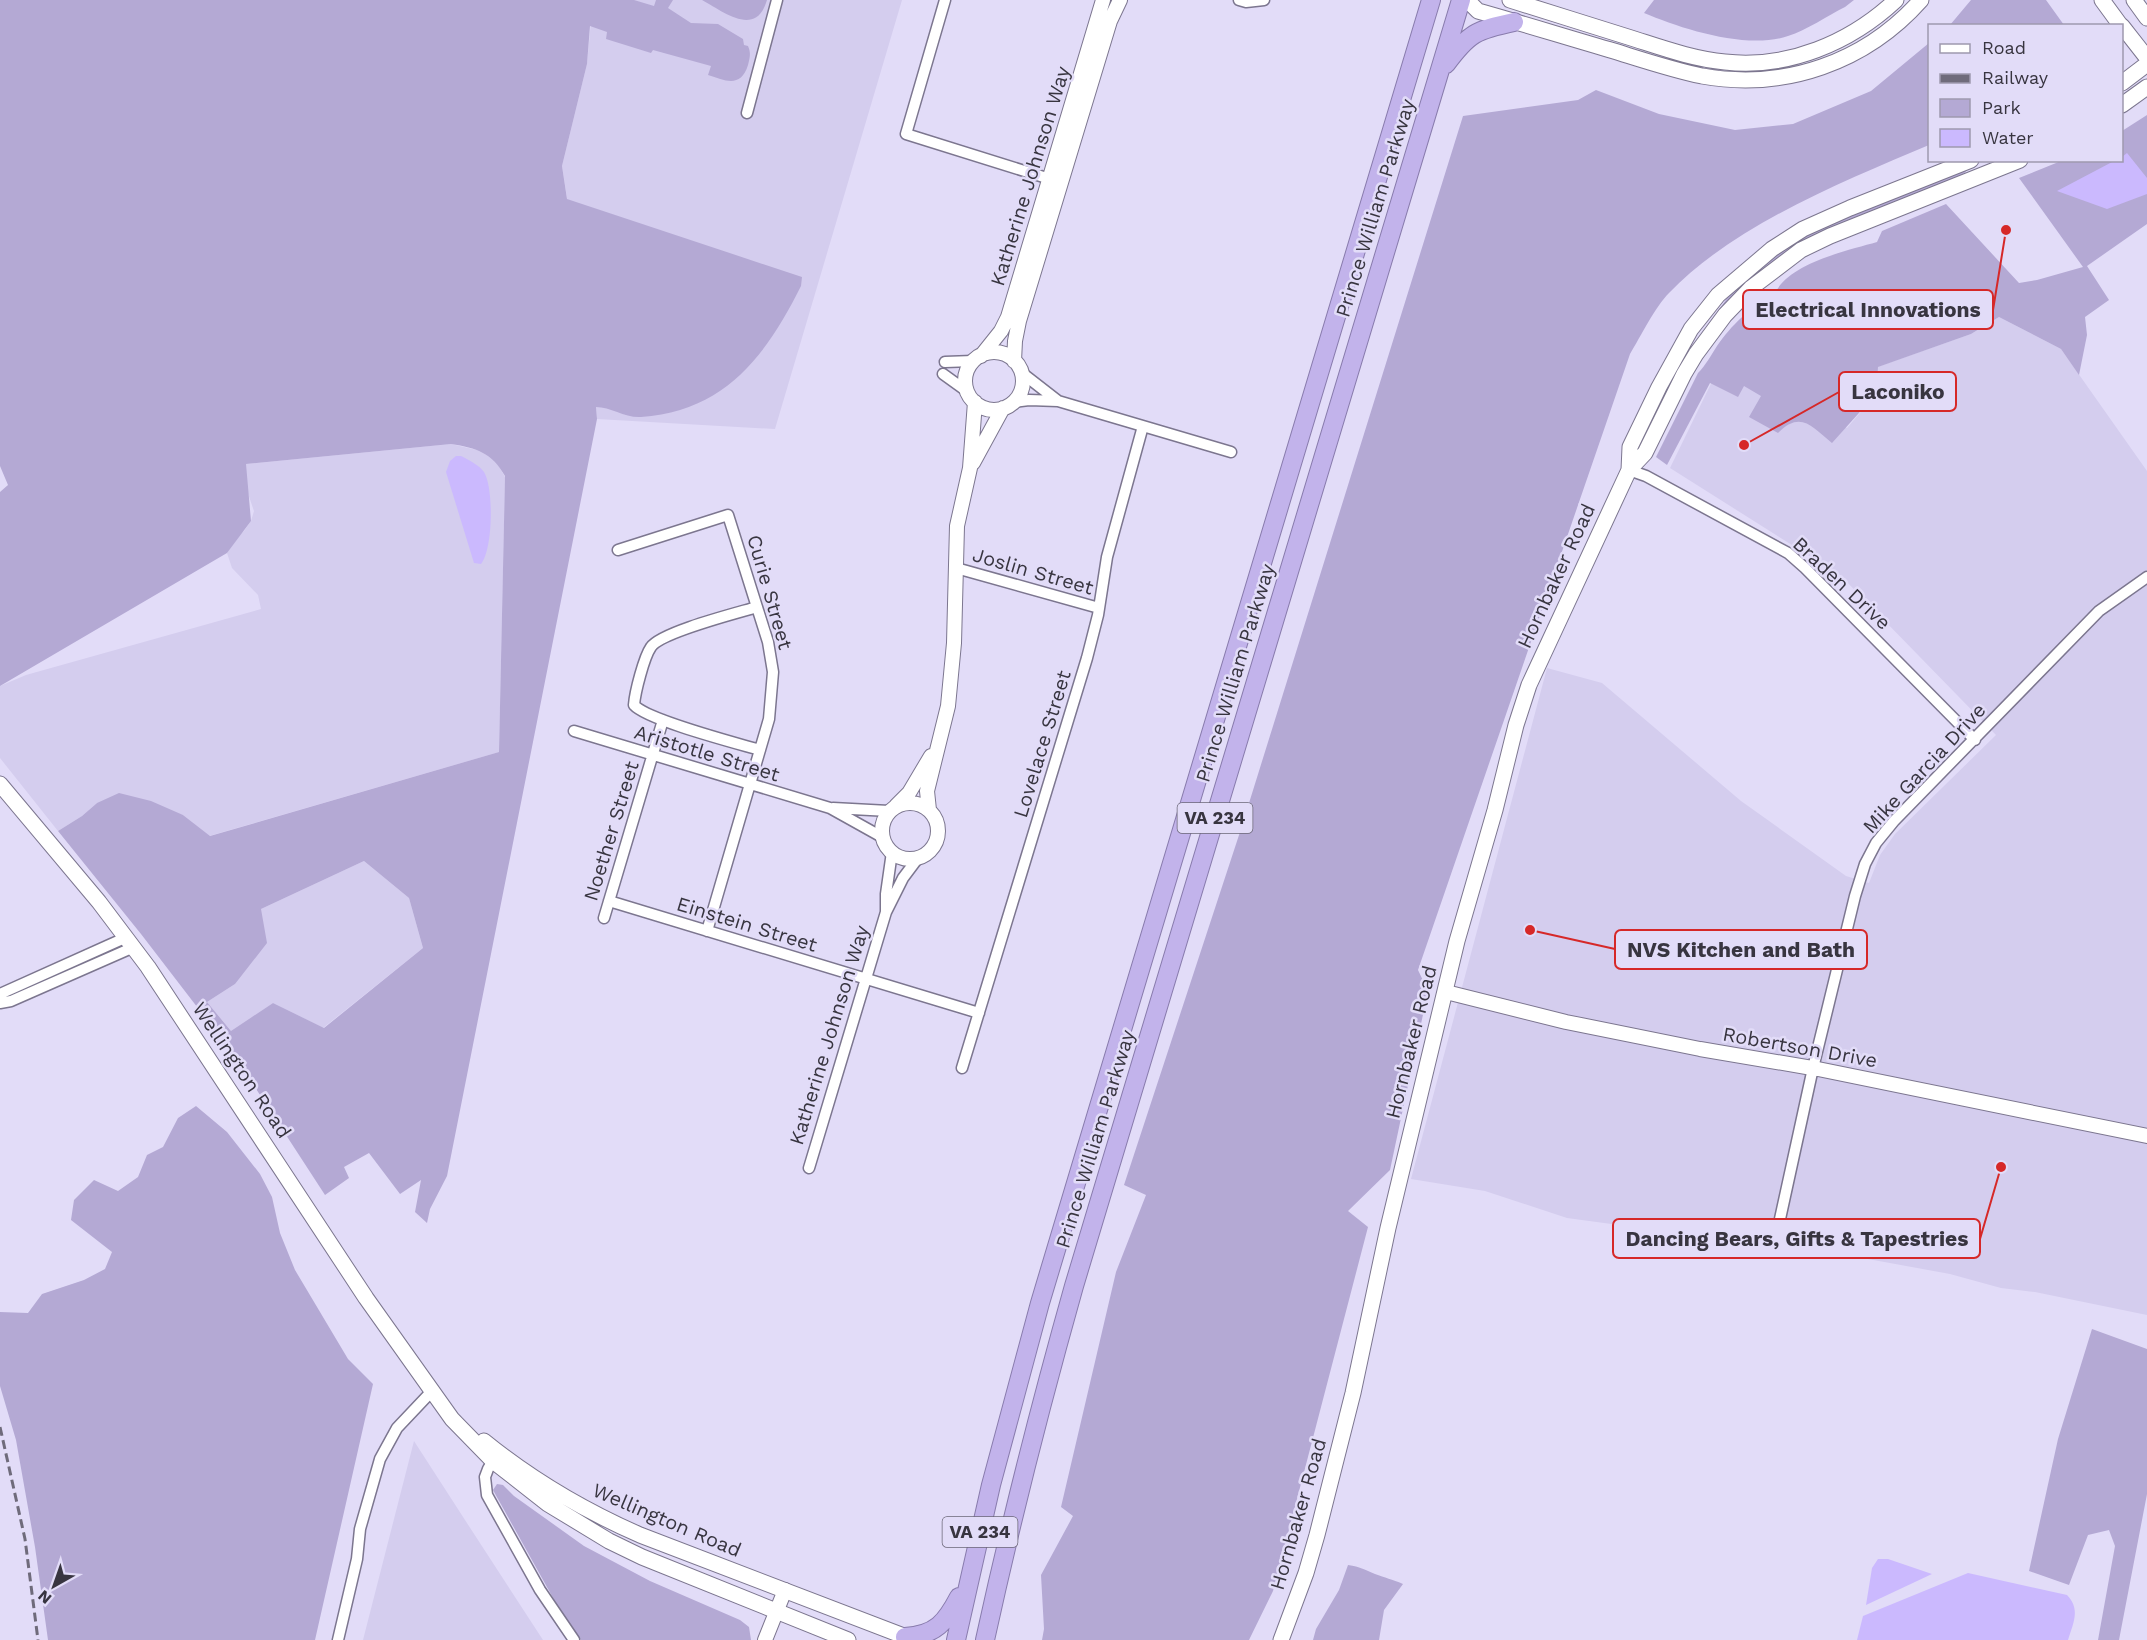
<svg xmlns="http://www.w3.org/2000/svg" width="2147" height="1640" font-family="'Work Sans',sans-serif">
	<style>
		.built { fill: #d4cdee }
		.green { fill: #b4a9d4; fill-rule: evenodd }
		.water { fill: #cbb9fe }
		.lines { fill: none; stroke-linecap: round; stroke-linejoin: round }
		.minor-casing { stroke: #7c768f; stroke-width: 13 }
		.tertiary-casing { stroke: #7c768f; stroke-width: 16 }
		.secondary-casing { stroke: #7c768f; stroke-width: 17 }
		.trunk-casing { stroke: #887bac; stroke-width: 20 }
		.minor { stroke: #fff; stroke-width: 10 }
		.tertiary { stroke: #fff; stroke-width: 14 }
		.secondary { stroke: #fff; stroke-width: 15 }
		.trunk { stroke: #c2b3eb; stroke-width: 18 }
		.rail { stroke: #6f6b7b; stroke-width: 3; stroke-dasharray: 9 4.5; stroke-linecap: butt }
		.labels { text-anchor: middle; stroke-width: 5; stroke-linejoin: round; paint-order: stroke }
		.shield { fill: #e2dcf8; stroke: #6b6777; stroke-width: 1.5 }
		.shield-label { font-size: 18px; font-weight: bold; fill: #383540 }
		.street-label { font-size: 20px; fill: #383540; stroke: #e2dcf8 }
		.leader { fill: none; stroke: #d62828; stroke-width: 2 }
		.callout-dot { fill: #d62828; stroke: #e2dcf8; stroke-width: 2 }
		.callout { fill: #e2dcf8; stroke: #d62828; stroke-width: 2 }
		.callout-label { font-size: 21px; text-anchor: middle; font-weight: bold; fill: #383540 }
	</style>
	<rect width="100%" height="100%" fill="#e2dcf8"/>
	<!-- built -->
	<path class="built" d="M593 0H902L775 429 597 419 592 358 562 166 587 64Z
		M1999 317 2061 349 2147 471V1315L2035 1292 2001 1288 1950 1274 1857 1257 1567 1218 1485 1191 1411 1179 1547 668 1602 683 1741 801 1846 876 1869 883 1880 855 1895 834 1996 735 1841 576 1670 468 1723 359 1847 428 1876 394 1877 367 1971 334Z
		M451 444 477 450 487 455 497 463 505 477 499 752 209 836 183 815 97 803 82 816 58 831 0 758V686L26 675 261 609 258 595 232 568 227 553 234 539 244 531 251 521 254 511 245 485 246 464Z
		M364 861 409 898 423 948 323 1028 273 1003 232 1032 207 1002 235 984 261 909Z
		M414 1441 465 1520 543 1640H363Z"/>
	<!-- green -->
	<path class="green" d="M0 0H634L654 6 656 0H673L668 8 691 23 718 24 743 39 744 45 748 46C751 53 750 57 748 65 741 88 726 81 708 75L711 66 653 50 651 53 606 39 607 32 590 26 587 64 562 166 567 199 802 277 801 286C766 356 725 411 641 417 625 418 611 407 596 407L597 419 447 1176 430 1209 427 1223 415 1212 421 1180 400 1194 369 1153 344 1167 349 1178 325 1195 234 1055 141 934 58 831 82 816 97 803 119 793 151 801 183 815 210 836 499 752 505 476C492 453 477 448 451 444L246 464 251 521 227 553 0 686V492L8 485 0 466ZM364 861 409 898 423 948 324 1028 273 1003 231 1031 207 1002 235 984 267 943 261 909Z
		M702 0H767C756 38 724 12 702 0Z
		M1654 0H1854L1845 7C1827 16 1807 30 1788 36 1747 50 1682 29 1644 13Z
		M1971 0H2046L2064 25H1950Z
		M1929 43V145C1844 181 1734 225 1669 293 1655 307 1641 336 1630 354L1418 970 1428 991 1390 1170 1348 1211 1368 1227 1273 1591 1249 1640H1042L1044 1629 1041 1575 1073 1516 1061 1507 1116 1272 1146 1195 1124 1185 1240 832 1463 116 1578 100 1596 90 1659 114 1735 130 1793 124 1871 91Z
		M2147 115V224L2087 266 2109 300 2085 317 2087 335 2079 375 2061 349 1999 317 1971 334 1878 367 1876 394 1832 443C1812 427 1801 410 1778 433L1749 417 1761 396 1744 386 1738 397 1710 383 1667 465 1656 457 1698 373C1706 365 1711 355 1717 346 1731 326 1750 306 1773 298 1784 264 1846 251 1877 242L1882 231 1946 204 2019 283 2037 280 2083 267 2019 178 2061 161 2122 160V131Z
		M1965 170 1966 172 1944 185 1831 230 1712 320 1736 285 1755 268 1814 230Z
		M196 1106 227 1132 260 1174 272 1197 280 1233 295 1270 348 1359 373 1384 315 1640H48L35 1547 16 1440 0 1386V1312L28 1313 42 1294 84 1280 105 1269 112 1252 71 1220 74 1200 94 1180 118 1191 138 1177 147 1155 163 1147 178 1118Z
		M2092 1329 2147 1349V1494L2119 1640H2098L2115 1546 2109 1530 2088 1535 2069 1585 2029 1571 2058 1439Z
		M497 1484 503 1485 514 1496 584 1546 650 1581 740 1620 749 1627 751 1640H581L562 1614 498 1499 493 1490Z
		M1348 1565C1361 1567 1363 1569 1375 1574 1385 1578 1392 1579 1403 1584L1384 1610 1379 1640H1313L1316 1629 1339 1590Z"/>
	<!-- water -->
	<path class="water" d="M2127 153 2147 178V194L2107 209 2057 191 2114 161 2122 160V157Z
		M456 456H461C469 460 479 465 484 472 494 488 493 550 481 564L474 563 446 472 450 461Z
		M1878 1559H1888L1932 1574 1866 1605 1872 1568Z
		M1968 1573 2067 1595C2081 1609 2073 1624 2068 1640H1857L1863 1616Z"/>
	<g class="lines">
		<!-- minor casing -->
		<g class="minor-casing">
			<path id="minor" d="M945 0 906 134 1050 179
				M1239 0 1246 2 1264 0
				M747 113 777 0
				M945 362 973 361
				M1022 373 1058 401
				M943 374 968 392
				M1014 402 1029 400 1058 401 1231 452
				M1629 470 1646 476 1788 553 1805 568 1975 740
				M618 550 728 515 768 642 773 672 769 719 707 931
				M956 568 1099 608
				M757 607C737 613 661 632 651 647 644 657 635 692 634 705 647 720 736 743 760 750
				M574 731 830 808 882 837
				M833 808 889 811
				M609 901 979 1013
				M886 912V894L892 852
				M604 918 663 720
				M0 994 127 937
				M0 1003 11 1001 134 947
				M962 1068 1087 658 1098 615 1107 557 1143 426
				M809 1168 886 912 903 878 918 858
				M1773 1251 1813 1068 1855 896 1865 864 1876 843 1894 821 2099 611 2147 577
				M495 1457 488 1469 485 1477 487 1495 540 1590 574 1640
				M338 1640 357 1559 360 1529 380 1459 397 1428 432 1391"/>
		</g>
		<!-- tertiary casing -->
		<g class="tertiary-casing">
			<path id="tertiary" d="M965 381a29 29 0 1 1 58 0a29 29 0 1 1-58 0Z
				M981 356 1001 331 1008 317 1103 0
				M1014 361 1015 341 1019 321 1110 21 1120 0
				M973 463 1003 408
				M882 831a28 28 0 1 1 56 0a28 28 0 1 1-56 0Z
				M896 806 909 793 931 756
				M929 810 927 791 948 706 954 643 957 526 970 468 975 402
				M1446 992 1566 1022 1700 1049 1818 1069 2147 1136
				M765 1640 785 1590"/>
		</g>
		<!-- secondary casing -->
		<g class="secondary-casing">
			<path id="secondary" d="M1467 0 1478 11C1524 24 1569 38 1614 51 1643 60 1673 70 1702 76 1785 91 1866 62 1921 0
				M1510 0C1549 12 1589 25 1628 37 1660 47 1692 59 1725 62 1788 69 1850 43 1896 0
				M2102 0 2121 26
				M2134 0 2147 18
				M2122 26 2147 58
				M2122 83 2147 64
				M2122 105 2147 87
				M1629 470 1630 447 1659 387 1691 329 1718 295 1772 249 1803 229 1850 208 1971 160
				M0 784 99 902 148 967 366 1298 452 1419 493 1461 548 1504 609 1541 642 1557 848 1640
				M484 1441C532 1480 583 1510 640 1535L914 1640
				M1281 1640 1306 1573 1317 1535 1353 1393 1388 1228 1457 941 1495 810 1516 725 1529 685 1629 470 1645 453 1684 374 1696 354 1725 315 1751 288 1801 250 1830 236 2020 160"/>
		</g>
		<!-- trunk casing -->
		<g class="trunk-casing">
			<path id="trunk" d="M1446 64C1469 33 1476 30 1514 22
				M905 1637C936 1635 946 1622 959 1597
				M956 1640 991 1485 1040 1303 1431 0
				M985 1640C1011 1521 1041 1403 1074 1286L1461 0"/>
		</g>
		<!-- minor -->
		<use href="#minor" class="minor"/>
		<!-- tertiary -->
		<use href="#tertiary" class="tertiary"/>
		<!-- secondary -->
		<use href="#secondary" class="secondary"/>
		<!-- trunk -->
		<use href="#trunk" class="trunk"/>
		<!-- rail -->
		<path class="rail" d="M0 1427 25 1539 38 1640"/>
	</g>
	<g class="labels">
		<!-- shield labels -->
		<g class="shield">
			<rect x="1177.5" y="803" width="75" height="30" rx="4.5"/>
			<rect x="942.5" y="1517" width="75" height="30" rx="4.5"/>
		</g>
		<g class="shield-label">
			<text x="1215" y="824">VA 234</text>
			<text x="980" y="1538">VA 234</text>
		</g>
		<!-- street labels -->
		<g class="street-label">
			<text transform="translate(1030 176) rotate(-73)" y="7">Katherine Johnson Way</text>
			<text transform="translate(1375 208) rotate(-73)" y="7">Prince William Parkway</text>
			<text transform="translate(1033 571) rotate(16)" y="7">Joslin Street</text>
			<text transform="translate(1556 576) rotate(-65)" y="7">Hornbaker Road</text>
			<text transform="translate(1842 583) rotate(43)" y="7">Braden Drive</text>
			<text transform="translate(770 592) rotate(74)" y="7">Curie Street</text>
			<text transform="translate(1235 673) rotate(-73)" y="7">Prince William Parkway</text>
			<text transform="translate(1042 744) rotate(-73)" y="7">Lovelace Street</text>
			<text transform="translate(707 753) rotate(17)" y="7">Aristotle Street</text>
			<text transform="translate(1924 768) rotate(-47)" y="7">Mike Garcia Drive</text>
			<text transform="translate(611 831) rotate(-73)" y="7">Noether Street</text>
			<text transform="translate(747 924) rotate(17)" y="7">Einstein Street</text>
			<text transform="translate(829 1035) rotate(-73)" y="7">Katherine Johnson Way</text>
			<text transform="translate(1411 1042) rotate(-76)" y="7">Hornbaker Road</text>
			<text transform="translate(1800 1047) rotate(10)" y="7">Robertson Drive</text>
			<text transform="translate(242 1070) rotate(56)" y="7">Wellington Road</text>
			<text transform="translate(1095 1139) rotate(-73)" y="7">Prince William Parkway</text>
			<text transform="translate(1298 1514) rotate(-74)" y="7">Hornbaker Road</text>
			<text transform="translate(667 1520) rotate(23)" y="7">Wellington Road</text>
		</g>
	</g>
	<!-- callouts -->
	<path class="leader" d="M2006 230L1993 310M1744 445L1839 392M1530 930L1615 949M2001 1167L1980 1239"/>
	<g class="callout-dot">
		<circle cx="2006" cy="230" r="6"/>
		<circle cx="1744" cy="445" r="6"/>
		<circle cx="1530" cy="930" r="6"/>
		<circle cx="2001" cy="1167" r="6"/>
	</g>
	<g class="callout">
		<rect x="1743" y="290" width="250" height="39" rx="6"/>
		<rect x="1839" y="372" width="117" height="39" rx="6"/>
		<rect x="1615" y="930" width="252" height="39" rx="6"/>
		<rect x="1613" y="1219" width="367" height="39" rx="6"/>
	</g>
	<g class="callout-label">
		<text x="1868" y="317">Electrical Innovations</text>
		<text x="1898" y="399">Laconiko</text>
		<text x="1741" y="957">NVS Kitchen and Bath</text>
		<text x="1797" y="1246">Dancing Bears, Gifts &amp; Tapestries</text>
	</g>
	<!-- legend -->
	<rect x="1928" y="24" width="195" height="138" fill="#e2dcf8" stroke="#9e99ae" stroke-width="1.5"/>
	<rect x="1940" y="44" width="30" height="9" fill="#ffffff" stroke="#9e99ae" stroke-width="1.5"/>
	<text x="1982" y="54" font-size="18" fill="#383540">Road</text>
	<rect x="1940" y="74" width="30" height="9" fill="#6f6b7b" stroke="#9e99ae" stroke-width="1.5"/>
	<text x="1982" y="84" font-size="18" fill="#383540">Railway</text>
	<rect x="1940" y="99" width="30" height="18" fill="#b4a9d4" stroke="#9e99ae" stroke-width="1.5"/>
	<text x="1982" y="114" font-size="18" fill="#383540">Park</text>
	<rect x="1940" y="129" width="30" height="18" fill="#cbb9fe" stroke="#9e99ae" stroke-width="1.5"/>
	<text x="1982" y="144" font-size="18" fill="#383540">Water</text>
	<!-- north arrow -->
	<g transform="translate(54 1586) rotate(220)" stroke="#e2dcf8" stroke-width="4.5" paint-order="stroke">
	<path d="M0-4.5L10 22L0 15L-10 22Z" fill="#383540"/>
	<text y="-9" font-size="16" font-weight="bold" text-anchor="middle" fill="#383540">N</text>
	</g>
</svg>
